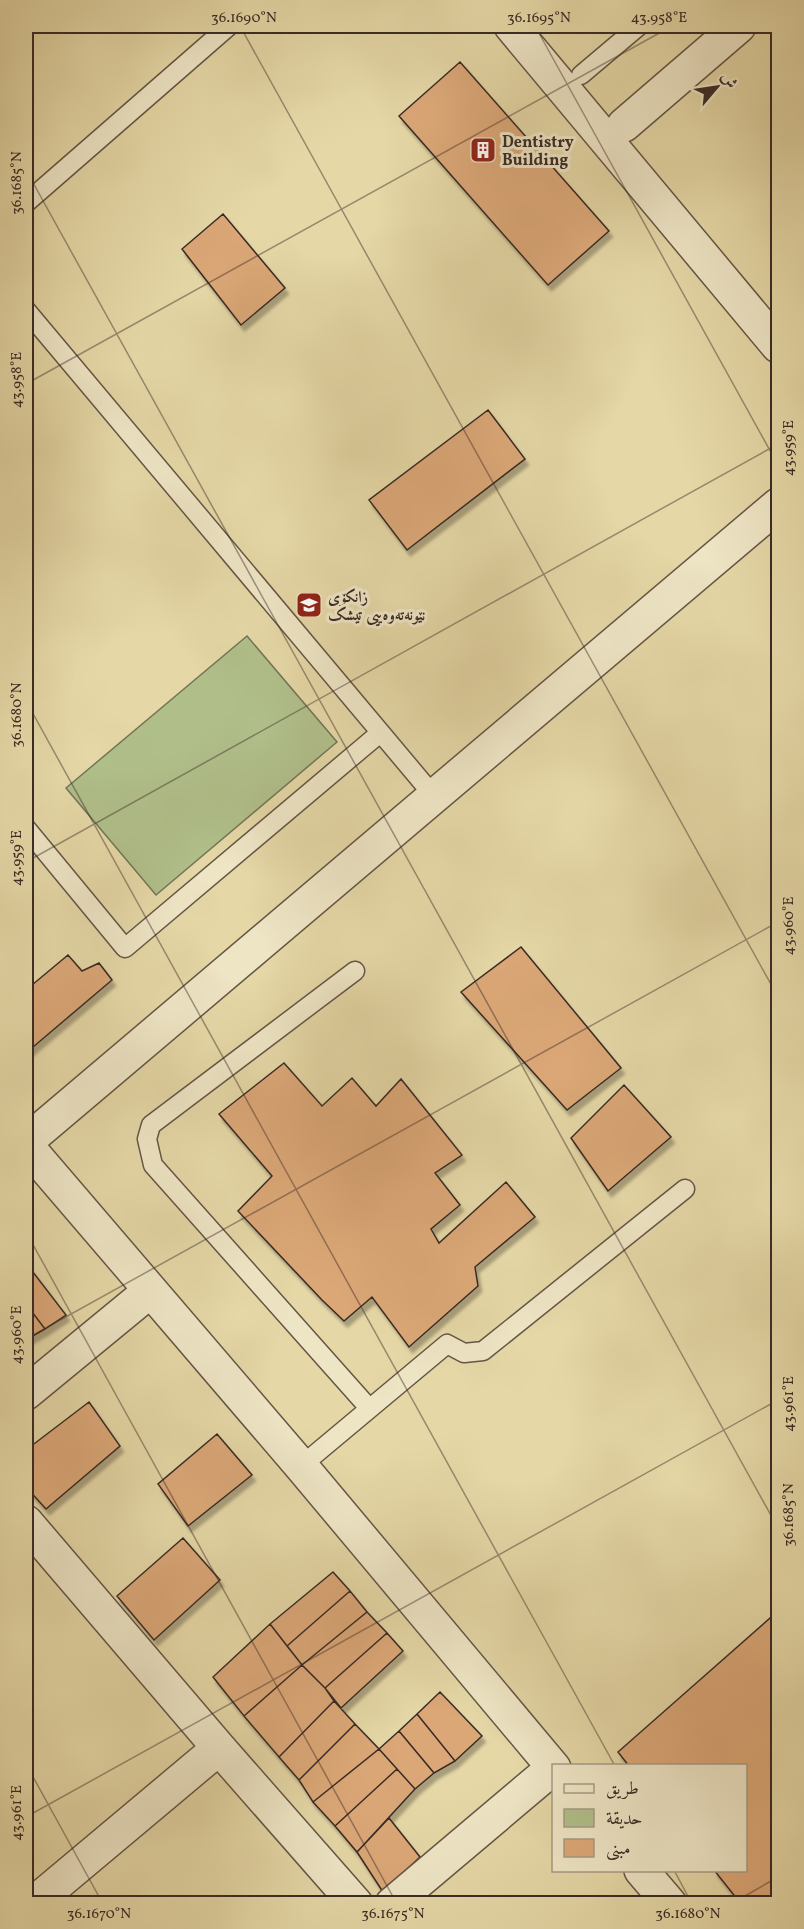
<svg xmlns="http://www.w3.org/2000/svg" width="804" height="1929" font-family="Vollkorn,Amiri,serif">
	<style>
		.green { fill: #b0bf8a; stroke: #747558; stroke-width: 1.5 }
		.building { fill: #dba777; stroke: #392b26; stroke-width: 1.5; filter: url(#shadow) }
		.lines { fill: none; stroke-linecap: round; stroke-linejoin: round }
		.service-casing { stroke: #645646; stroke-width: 21 }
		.minor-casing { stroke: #645646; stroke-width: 36 }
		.tertiary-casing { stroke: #645646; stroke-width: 36 }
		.service { stroke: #eee5c5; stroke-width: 18 }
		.minor { stroke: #eee5c5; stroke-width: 33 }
		.tertiary { stroke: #eee5c5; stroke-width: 33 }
		.ticks { fill: none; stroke: #392b26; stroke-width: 1.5; stroke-opacity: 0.45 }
		.labels { text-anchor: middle; stroke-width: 6; stroke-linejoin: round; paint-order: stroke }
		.poi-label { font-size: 16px; font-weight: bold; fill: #392b26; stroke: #eee5c5; text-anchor: start }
		.neatline { fill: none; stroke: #392b26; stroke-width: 2 }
		.ticks-label { font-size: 15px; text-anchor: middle; fill: #392b26 }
	</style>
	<defs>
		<filter id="shadow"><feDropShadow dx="3.5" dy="6" stdDeviation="1.5" flood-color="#0004"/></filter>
	</defs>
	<rect width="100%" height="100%" fill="#e5d7a6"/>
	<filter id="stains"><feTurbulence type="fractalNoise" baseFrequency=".00333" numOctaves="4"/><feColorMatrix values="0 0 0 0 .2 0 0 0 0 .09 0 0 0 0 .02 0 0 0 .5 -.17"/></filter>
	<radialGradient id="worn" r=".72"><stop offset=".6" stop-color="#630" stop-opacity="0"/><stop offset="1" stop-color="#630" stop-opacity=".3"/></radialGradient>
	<!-- green -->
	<path class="green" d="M247 636 337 742 156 895 66 788Z"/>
	<!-- building -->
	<path class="building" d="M460 62 609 231 548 285 399 116Z
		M223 214 285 288 241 325 182 249Z
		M488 410 525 459 407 550 369 500Z
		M521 947 621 1068 567 1110 461 992Z
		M68 955 82 971 99 963 112 980 26 1053V990Z
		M284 1063 322 1106 352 1078 376 1106 401 1079 462 1155 435 1173 460 1205 431 1229 439 1243 506 1182 535 1217 475 1267 478 1286 409 1347 372 1297 344 1321 322 1300 238 1211 272 1176 219 1114Z
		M624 1085 671 1137 608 1191 571 1138Z
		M26 1263 66 1315 45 1329 26 1304Z
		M26 1304 45 1329 26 1340Z
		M89 1402 120 1446 46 1509 26 1487V1450Z
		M217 1434 252 1475 188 1526 158 1484Z
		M183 1538 220 1580 154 1640 117 1596Z
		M333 1572 350 1591 287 1646 270 1624Z
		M350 1591 367 1612 302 1665 287 1646Z
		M778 1611V1904H741L714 1870H746V1766H629L618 1752Z
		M367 1612 387 1633 325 1688 302 1665Z
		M270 1624 302 1665 244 1716 213 1677Z
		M387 1633 403 1651 341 1708 325 1688Z
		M302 1665 325 1688 334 1701 279 1757 244 1716Z
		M440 1692 482 1736 455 1761 417 1714Z
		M334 1701 355 1724 299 1780 279 1757Z
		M417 1714 455 1761 434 1773 399 1731Z
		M355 1724 379 1749 313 1802 299 1780Z
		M399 1731 434 1773 415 1789 379 1749Z
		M379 1749 397 1769 335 1826 313 1802Z
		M397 1769 415 1789 357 1852 335 1826Z
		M389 1818 420 1857 383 1892 357 1852Z"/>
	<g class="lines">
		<!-- service casing -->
		<g class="service-casing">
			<path id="service" d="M581 75 639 26
				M26 203 229 26
				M26 310 433 795
				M26 828 125 948 380 733
				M355 971 151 1125 147 1139 153 1165 369 1408
				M301 1466 447 1344 464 1353 483 1351 685 1189"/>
		</g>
		<!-- minor casing -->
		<g class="minor-casing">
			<path id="minor" d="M624 125 739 26
				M26 1142 778 505
				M26 1145 301 1466 554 1768
				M26 1393 150 1291
				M26 1522 219 1748 356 1904
				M641 1870 670 1904
				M33 1904 219 1748
				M392 1904 553 1768"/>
		</g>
		<!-- tertiary casing -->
		<g class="tertiary-casing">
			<path id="tertiary" d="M511 26 778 346"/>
		</g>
		<!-- service -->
		<use href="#service" class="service"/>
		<!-- minor -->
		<use href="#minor" class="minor"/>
		<!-- tertiary -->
		<use href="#tertiary" class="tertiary"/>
	</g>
	<!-- ticks -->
	<path class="ticks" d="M240 26 778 997M535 26 778 465M26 170 778 1528M26 384 672 26M26 701 615 1766M26 862 778 444M26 1232 397 1904M26 1339 778 922M26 1764 103 1904M26 1817 778 1400M674 1870 692 1904M731 1904 778 1877"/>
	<!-- icons -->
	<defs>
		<g id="building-square" transform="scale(1.35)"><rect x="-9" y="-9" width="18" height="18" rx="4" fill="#8f2418" stroke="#eee5c5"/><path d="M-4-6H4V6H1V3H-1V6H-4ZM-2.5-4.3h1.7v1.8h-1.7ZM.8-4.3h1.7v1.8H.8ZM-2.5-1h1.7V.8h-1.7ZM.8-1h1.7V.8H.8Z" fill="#fff"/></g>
		<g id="university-square" transform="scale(1.35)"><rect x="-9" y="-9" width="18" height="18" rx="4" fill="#8f2418" stroke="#eee5c5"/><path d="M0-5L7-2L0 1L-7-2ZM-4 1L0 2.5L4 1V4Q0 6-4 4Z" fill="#fff"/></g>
	</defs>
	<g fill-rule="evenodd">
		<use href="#building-square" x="483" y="150"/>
		<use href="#university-square" x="309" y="605"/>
	</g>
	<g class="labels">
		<!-- poi labels -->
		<g class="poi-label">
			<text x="502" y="147">Dentistry<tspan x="502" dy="18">Building</tspan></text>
			<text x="328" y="602">زانکۆی<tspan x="328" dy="18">نێونەتەوەییی تیشک</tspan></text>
		</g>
	</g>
	<!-- margin -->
	<rect width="804" height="1929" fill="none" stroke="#e5d7a6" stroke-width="66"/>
	<!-- legend -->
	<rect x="552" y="1764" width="195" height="108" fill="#eee5c5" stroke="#a69b85" stroke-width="1.5"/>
	<rect x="564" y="1784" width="30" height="9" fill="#eee5c5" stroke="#a69b85" stroke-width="1.5"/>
	<text x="606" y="1794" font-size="18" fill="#392b26">طريق</text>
	<rect x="564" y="1809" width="30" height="18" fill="#b0bf8a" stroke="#a69b85" stroke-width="1.5"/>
	<text x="606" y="1824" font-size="18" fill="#392b26">حديقة</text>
	<rect x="564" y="1839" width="30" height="18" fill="#dba777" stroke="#a69b85" stroke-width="1.5"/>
	<text x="606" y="1854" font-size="18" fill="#392b26">مبنى</text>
	<!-- north arrow -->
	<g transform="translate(717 87) rotate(61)" stroke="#eee5c5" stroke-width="4.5" paint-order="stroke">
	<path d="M0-4.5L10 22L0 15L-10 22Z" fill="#392b26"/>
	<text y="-9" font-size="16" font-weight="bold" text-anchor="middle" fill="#392b26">ش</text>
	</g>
	<rect x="33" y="33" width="738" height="1863" class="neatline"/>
	<g class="ticks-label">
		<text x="244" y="22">36.1690°N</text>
		<text x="539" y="22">36.1695°N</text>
		<text x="659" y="22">43.958°E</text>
		<text transform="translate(16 183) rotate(-90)" y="5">36.1685°N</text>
		<text transform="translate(16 380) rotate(-90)" y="5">43.958°E</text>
		<text transform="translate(788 448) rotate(-90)" y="5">43.959°E</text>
		<text transform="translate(16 715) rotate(-90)" y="5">36.1680°N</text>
		<text transform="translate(16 858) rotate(-90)" y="5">43.959°E</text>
		<text transform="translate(788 926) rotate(-90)" y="5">43.960°E</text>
		<text transform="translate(16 1335) rotate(-90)" y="5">43.960°E</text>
		<text transform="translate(788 1404) rotate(-90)" y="5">43.961°E</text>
		<text transform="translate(788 1515) rotate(-90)" y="5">36.1685°N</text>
		<text transform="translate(16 1813) rotate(-90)" y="5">43.961°E</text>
		<text x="99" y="1918">36.1670°N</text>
		<text x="393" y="1918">36.1675°N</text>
		<text x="688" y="1918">36.1680°N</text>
	</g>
	<rect width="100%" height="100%" filter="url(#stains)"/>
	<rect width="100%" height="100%" fill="url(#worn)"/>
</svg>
